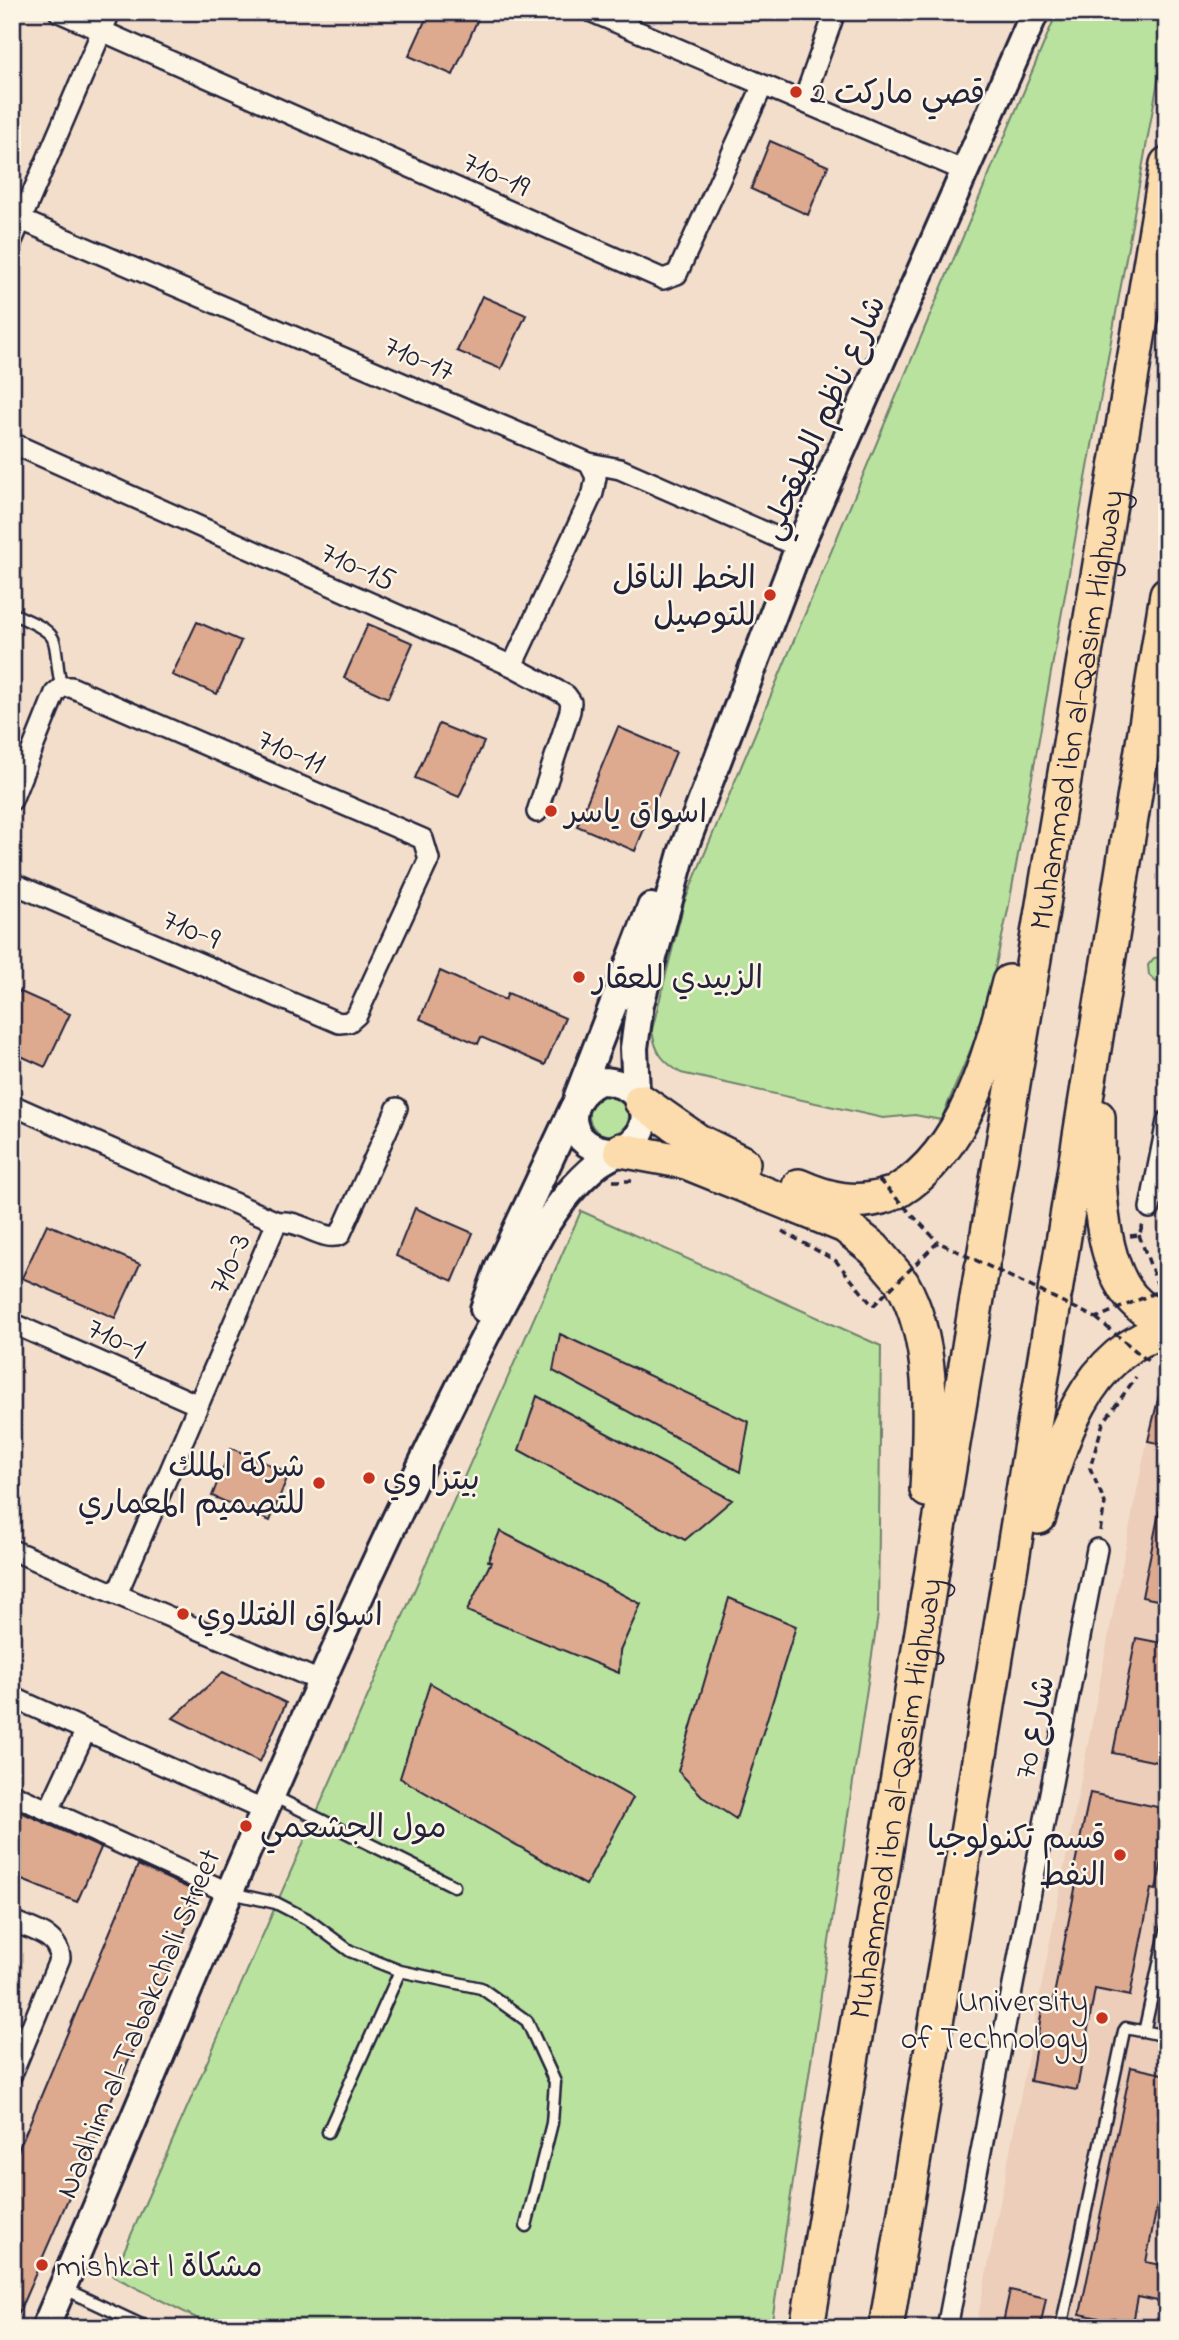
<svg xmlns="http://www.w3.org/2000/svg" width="1179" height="2340" font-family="'Indie Flower','Playpen Sans Arabic',sans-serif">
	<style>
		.built { fill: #ecceba }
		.green { fill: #b9e29e; stroke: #6e826c; stroke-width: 2 }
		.building { fill: #ddaa90; stroke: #22223b; stroke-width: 2 }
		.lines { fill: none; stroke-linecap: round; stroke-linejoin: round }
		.lane-casing { stroke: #22223b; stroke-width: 15 }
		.street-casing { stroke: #22223b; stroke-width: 24 }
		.secondary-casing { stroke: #22223b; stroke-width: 32 }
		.highway-casing { stroke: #22223b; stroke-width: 38 }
		.path { stroke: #22223b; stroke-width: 3.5; stroke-dasharray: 7 5; stroke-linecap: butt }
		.lane { stroke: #fcf5e5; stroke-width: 10 }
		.street { stroke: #fcf5e5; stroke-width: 19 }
		.secondary { stroke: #fcf5e5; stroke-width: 26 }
		.highway { stroke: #fcdcac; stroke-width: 33 }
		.path-bridge { stroke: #22223b; stroke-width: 3.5; stroke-dasharray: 7 5; stroke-linecap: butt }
		.poi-dot { fill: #c8321e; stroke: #fcf5e5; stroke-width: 2.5 }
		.labels { text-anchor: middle; stroke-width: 5; stroke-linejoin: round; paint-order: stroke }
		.poi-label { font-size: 32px; fill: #22223b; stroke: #fcf5e5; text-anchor: start }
		.street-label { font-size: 32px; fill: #22223b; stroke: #fcf5e5 }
	</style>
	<rect width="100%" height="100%" fill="#f3decc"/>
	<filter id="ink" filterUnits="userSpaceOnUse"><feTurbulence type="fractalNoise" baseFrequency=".0143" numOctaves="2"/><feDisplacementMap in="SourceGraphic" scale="14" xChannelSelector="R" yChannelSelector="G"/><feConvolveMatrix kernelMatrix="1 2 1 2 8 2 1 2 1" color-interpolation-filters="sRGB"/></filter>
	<g filter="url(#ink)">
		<!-- built -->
		<path class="built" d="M1167 1367V2328H976L1127 1540 1146 1447Z"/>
		<!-- green -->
		<path class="green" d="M1057 12H1167V31L1008 910 984 1018 941 1120 915 1115 883 1118 681 1073C662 1061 655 1052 652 1030L684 903Z
			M1164 957 1167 980 1156 982 1149 975 1148 965 1154 958Z
			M589 1115a20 20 0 1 1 40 0a20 20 0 1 1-40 0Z
			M581 1211 881 1346 878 1615 771 2328H216L113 2276Z"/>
		<!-- building -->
		<path class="building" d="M429 12H456L477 21 453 75 409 56Z
			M770 141 828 166 808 215 751 189Z
			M482 296 526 315 501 369 457 351Z
			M197 622 241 641 217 694 172 675Z
			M368 624 413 643 388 698 344 678Z
			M439 724 484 742 459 797 415 778Z
			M618 727 676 752 635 851 577 826Z
			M440 971 505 1000 508 993 565 1018 545 1065 481 1037 478 1044 420 1019Z
			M12 988 70 1014 45 1067 12 1052Z
			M415 1208 473 1233 453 1281 396 1256Z
			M47 1224 140 1264 115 1318 22 1278Z
			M560 1334 749 1422 740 1472 553 1371Z
			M1161 1387 1167 1388V1445L1148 1441Z
			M537 1396 732 1500 685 1540 519 1450Z
			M231 1448 289 1473 270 1521 212 1496Z
			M1159 1512 1167 1513V1602L1142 1597Z
			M500 1531 641 1604 620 1651 619 1673 467 1611 491 1562 488 1561Z
			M729 1598 796 1626 736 1819 704 1798 678 1771Z
			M1136 1638 1167 1644V1764L1113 1753Z
			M223 1672 286 1703 260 1762 173 1718Z
			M430 1683 633 1798 586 1885 400 1778Z
			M1090 1793 1167 1809V1837L1156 1890 1151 1889 1130 1996 1095 1989 1077 2090 1030 2081 1043 2004 1052 2005 1078 1874 1073 1873Z
			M12 1808 101 1848 77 1902 12 1876Z
			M138 1865 197 1892 188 1912 192 1914 12 2328V2165Z
			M1131 2067 1167 2075V2155L1146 2262 1167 2266V2303L1138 2297 1132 2328H1097L1099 2318 1080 2314Z
			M1010 2290 1046 2298 1040 2328H1009L1010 2324 1003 2323Z"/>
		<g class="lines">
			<!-- lane casing -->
			<g class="lane-casing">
				<path id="lane" d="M12 613C23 619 45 626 52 637 58 645 56 672 62 687
					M12 753 28 761
					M273 1796 454 1886
					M231 1893 276 1903 307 1919 350 1951 400 1971 481 1988 527 2021 555 2082 552 2123 526 2226
					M1143 2031 1167 2036
					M328 2132 400 1971
					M63 2288 148 2328
					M1061 2328 1124 2031 1126 2028 1141 2031 1145 2028 1167 1927"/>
			</g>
			<!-- street casing -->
			<g class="street-casing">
				<path id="street" d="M59 12 663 279 677 274 763 85
					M592 12 967 172
					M803 102 835 12
					M12 216 589 463 596 477 593 493 512 666
					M12 241 110 12
					M12 443 512 666 566 695 571 702 570 711 537 812
					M589 463 620 469 799 547
					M12 800 55 693 62 687H71L423 839 429 859 357 1015 349 1022 339 1023 12 883
					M12 1105 277 1222 117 1594
					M1150 1208 1167 1121
					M277 1222C300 1219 323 1242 340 1235L397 1108
					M12 1323 198 1405
					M12 1550 320 1681
					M12 1697 265 1811
					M12 1794 227 1892
					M49 1810 86 1730
					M12 1921C32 1930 58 1934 60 1958L12 2074
					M947 2328 1097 1549"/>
			</g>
			<!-- secondary casing -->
			<g class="secondary-casing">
				<path id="secondary" d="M636 1093 634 1048 640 1004 682 853 799 547 1035 12
					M578 1096 651 907
					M484 1309 499 1267 573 1109
					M45 2328C158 2066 263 1802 384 1544 434 1438 484 1333 542 1231 557 1206 575 1183 597 1165 610 1155 629 1150 638 1136 658 1106 629 1080 600 1081 557 1101 568 1152 615 1151"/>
			</g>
			<!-- highway casing -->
			<g class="highway-casing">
				<g id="highway">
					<path d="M641 1101 698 1141 743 1163"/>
					<path d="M1098 1117C1098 1167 1097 1258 1131 1297 1140 1308 1154 1316 1167 1322"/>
					<path d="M621 1150 686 1162 845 1226 874 1249 897 1276"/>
					<path d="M799 1186C828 1199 857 1206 888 1195"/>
					<path d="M898 1191C966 1150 990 1055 1009 982"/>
					<path id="s1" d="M984 1257 1167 164"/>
					<path d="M902 1283C936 1343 930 1423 927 1490"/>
					<path d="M1055 1292 1167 594"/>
					<path d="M1039 1517C1059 1444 1084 1352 1167 1330"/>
					<path id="s2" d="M807 2328 982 1268"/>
					<path d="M886 2328 1054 1303"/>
				</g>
			</g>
			<!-- path -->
			<path class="path" d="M613 1181H637
				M782 1231 836 1261 873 1306
				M1139 1235 1158 1286
				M1130 1236 1139 1235 1143 1225
				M1100 1531 1105 1503 1090 1468 1103 1423 1136 1377"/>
			<!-- lane -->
			<use href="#lane" class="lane"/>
			<!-- street -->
			<use href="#street" class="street"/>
			<!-- secondary -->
			<use href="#secondary" class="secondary"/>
			<!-- highway -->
			<use href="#highway" class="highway"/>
			<!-- path-bridge -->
			<path class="path-bridge" d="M879 1180 938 1242
				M873 1306 938 1242 1096 1318 1159 1291
				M1096 1318 1148 1361"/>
		</g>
	</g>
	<!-- markers -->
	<g class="poi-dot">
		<circle cx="796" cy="92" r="7"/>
		<circle cx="770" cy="595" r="7"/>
		<circle cx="551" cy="811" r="7"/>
		<circle cx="579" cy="977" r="7"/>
		<circle cx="369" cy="1478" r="7"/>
		<circle cx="319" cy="1483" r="7"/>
		<circle cx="183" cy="1614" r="7"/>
		<circle cx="246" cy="1826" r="7"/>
		<circle cx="1120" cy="1855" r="7"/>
		<circle cx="1102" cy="2018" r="7"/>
		<circle cx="42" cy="2265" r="7"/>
	</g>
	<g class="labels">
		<!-- poi labels -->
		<g class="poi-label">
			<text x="810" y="103">قصي ماركت 2</text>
			<text x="756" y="588" text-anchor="end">الخط الناقل<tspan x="756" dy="37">للتوصيل</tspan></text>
			<text x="565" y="822">اسواق ياسر</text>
			<text x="593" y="988">الزبيدي للعقار</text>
			<text x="305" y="1476" text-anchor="end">شركة الملك<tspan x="305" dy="37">للتصميم المعماري</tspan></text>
			<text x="383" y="1489">بيتزا وي</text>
			<text x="197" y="1625">اسواق الفتلاوي</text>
			<text x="260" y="1837">مول الجشعمي</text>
			<text x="1106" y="1848" text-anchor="end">قسم تكنولوجيا<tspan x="1106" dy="37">النفط</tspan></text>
			<text x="1088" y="2011" text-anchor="end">University<tspan x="1088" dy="37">of Technology</tspan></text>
			<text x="56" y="2276">mishkat | مشكاة</text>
		</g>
		<!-- street labels -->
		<g class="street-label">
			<text transform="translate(497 173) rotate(24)" y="11">710-19</text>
			<text transform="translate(420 357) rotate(23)" y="11">710-17</text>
			<text transform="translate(822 417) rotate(-66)" y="11">شارع ناظم الطبقجلي</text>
			<text transform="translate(359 565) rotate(24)" y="11">710-15</text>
			<text dy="11" stroke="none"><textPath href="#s1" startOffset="555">Muhammad ibn al-Qasim Highway</textPath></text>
			<text transform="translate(292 750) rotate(23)" y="11">710-11</text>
			<text transform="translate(192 928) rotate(23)" y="11">710-9</text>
			<text transform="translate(228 1263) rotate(-67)" y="11">710-3</text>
			<text transform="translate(117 1337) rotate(24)" y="11">710-1</text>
			<text transform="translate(1033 1727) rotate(-79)" y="11">شارع 70</text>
			<text dy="11" stroke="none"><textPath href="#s2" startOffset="537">Muhammad ibn al-Qasim Highway</textPath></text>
			<text transform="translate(137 2023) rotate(-67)" y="11">Nadhim al-Tabakchali Street</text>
		</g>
	</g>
	<!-- margin -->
	<rect width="1179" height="2340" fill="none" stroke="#fcf5e5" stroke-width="42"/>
	<rect x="21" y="21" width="1137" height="2298" fill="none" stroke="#22223b" stroke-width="2.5" filter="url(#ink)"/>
</svg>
